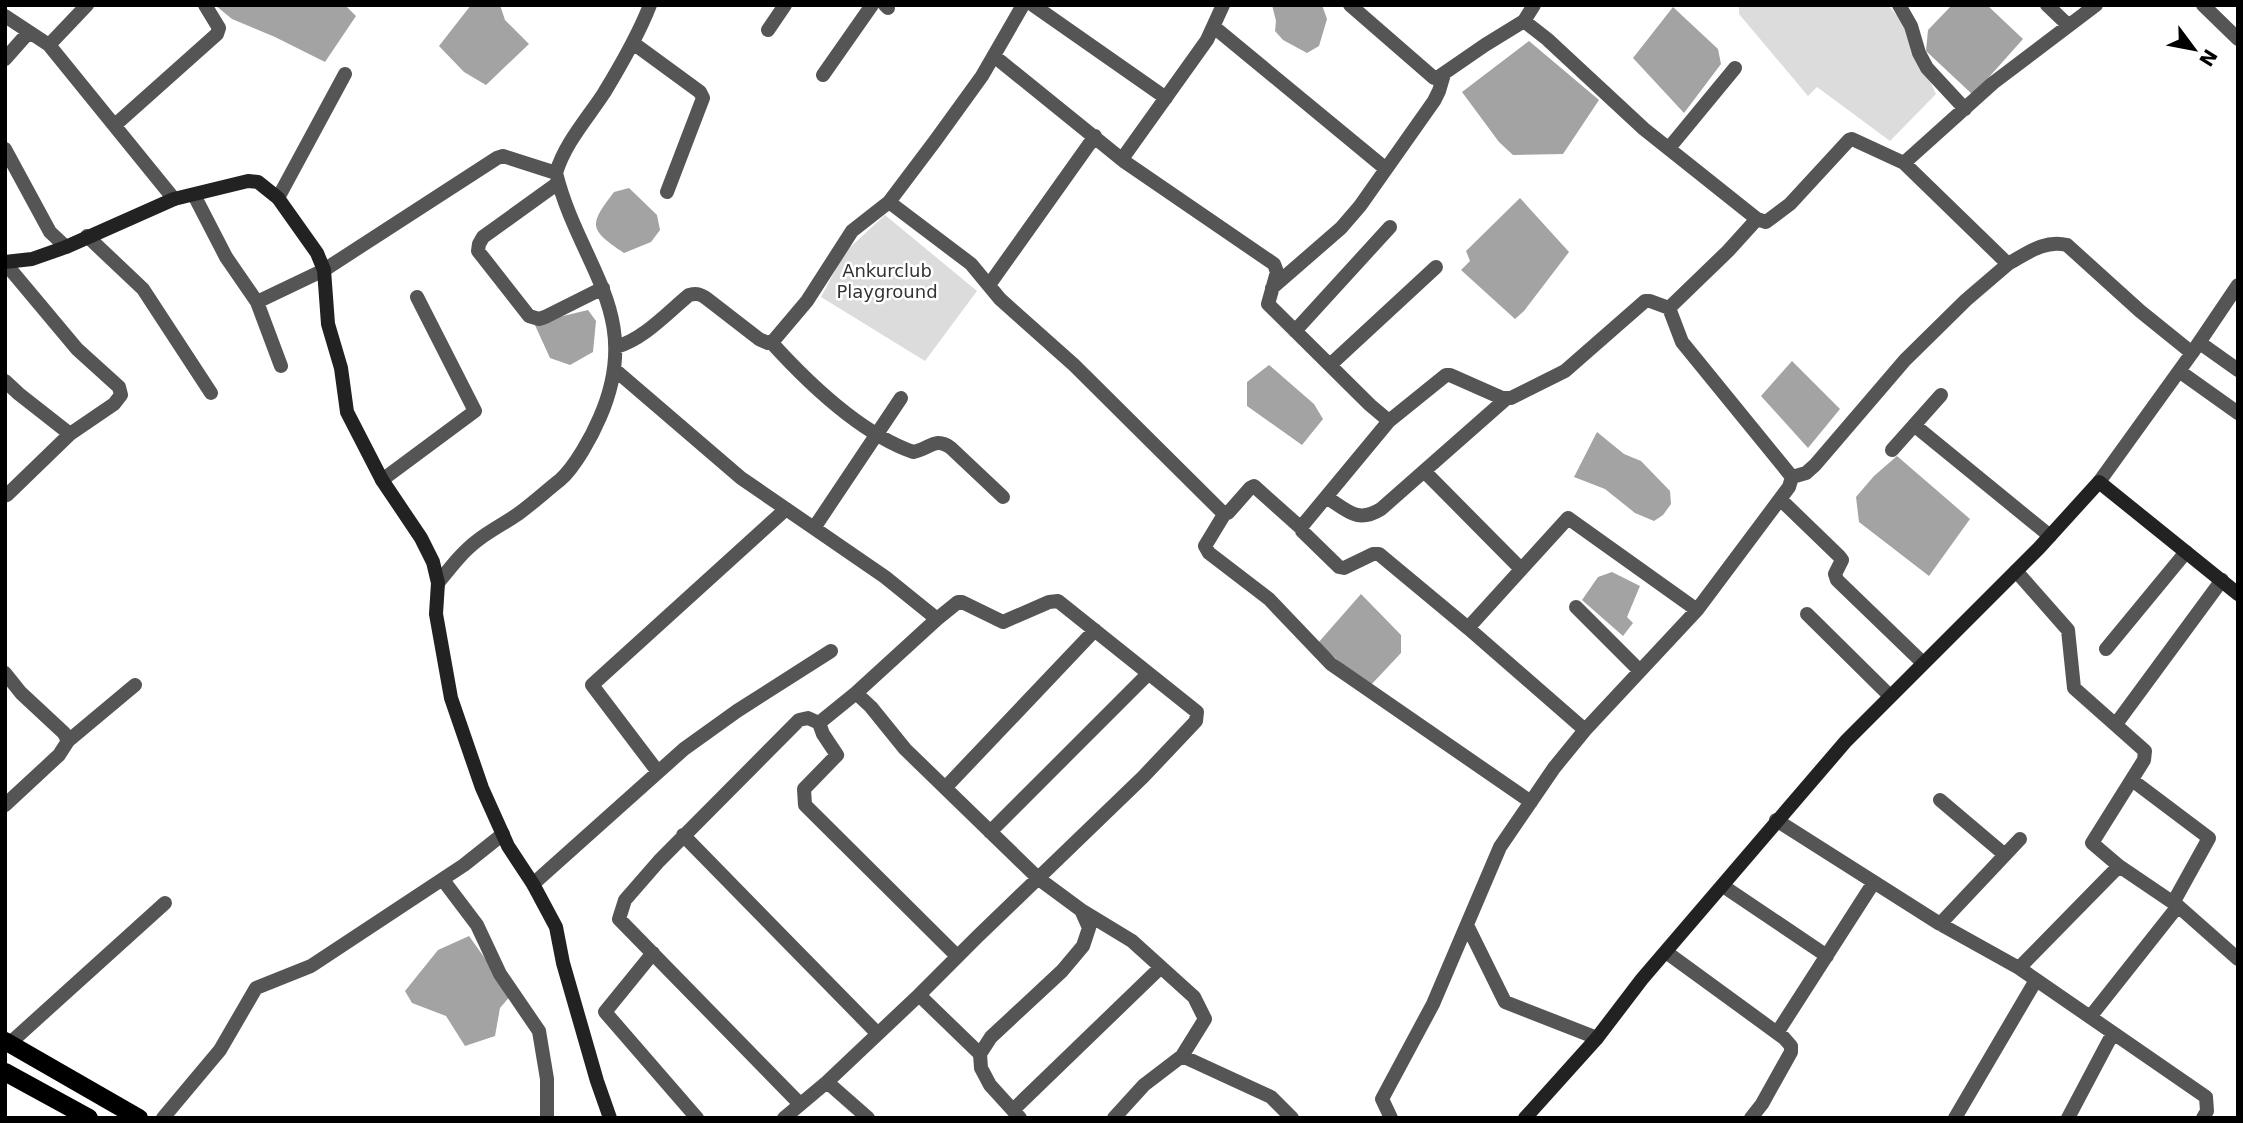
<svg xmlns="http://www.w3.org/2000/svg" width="2243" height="1123" font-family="'DejaVu Sans',sans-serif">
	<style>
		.green { fill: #dcdcdc }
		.water { fill: #a3a3a3 }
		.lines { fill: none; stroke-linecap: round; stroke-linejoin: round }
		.street { stroke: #555; stroke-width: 14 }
		.secondary { stroke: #222; stroke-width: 14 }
		.primary { stroke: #000; stroke-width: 18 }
		.labels { text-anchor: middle; stroke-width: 5; stroke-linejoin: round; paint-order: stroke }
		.park-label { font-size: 18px; fill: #333; stroke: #fff }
	</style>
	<rect width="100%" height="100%" fill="#fff"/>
	<!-- green -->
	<path class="green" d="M1739 5H1888L1903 23 1936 94 1890 141 1817 87 1808 96 1739 14Z
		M885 215 977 291 925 361 821 297 845 252Z"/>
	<!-- water -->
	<path class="water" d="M215 5H345L356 16 325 62 275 37 232 19Z
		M471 5H500L505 20 529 44 486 85 464 72 439 46Z
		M1272 5H1322L1327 19 1319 46 1307 53 1283 40 1275 31 1276 21Z
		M1952 5H1987L2023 39 1973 95 1926 51 1928 30Z
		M1673 7 1718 49 1721 64 1684 113 1633 58Z
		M1529 41 1599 100 1563 154 1513 155 1499 142 1462 92Z
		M629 188 657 215 660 230 651 242 624 253C588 229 589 225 614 192Z
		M1520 198 1569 252 1524 311 1515 319 1461 270 1470 261 1466 251Z
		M588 310 596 321 593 352 570 365 550 358 534 323Z
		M1792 361 1840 409 1808 448 1761 396Z
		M1269 365 1314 404 1323 419 1302 445 1247 406V382Z
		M1597 432 1624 454 1641 461 1670 491 1671 504 1663 515 1654 521 1635 513 1605 489 1574 477Z
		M1897 456 1970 519 1929 576 1859 522 1856 497 1874 476Z
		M1612 572 1640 586 1627 617 1633 623 1623 636 1582 600 1598 577Z
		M1361 594 1401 635V653L1369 687 1318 643Z
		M469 936 511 995 500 1008 495 1036 465 1046 446 1016 412 1003 405 991 438 950Z"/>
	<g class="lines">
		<!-- street -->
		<path class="street" d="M885 5 888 8
			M1033 5 1166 98
			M1350 5 1434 78H1437L1485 45 1524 21 1534 5
			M1899 5 1911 26 1919 53 1927 68 1965 109
			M2047 5 2068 25
			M2203 5 2238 39
			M5 16 49 45 174 199
			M1524 21 1547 39 1644 129 1757 219 1766 222 1790 204 1849 140 1852 139 1904 163 1993 83 2096 5
			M1214 27 1386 169
			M768 30 785 5
			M633 43 700 92 703 98 667 192
			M49 45 87 5
			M994 56 1125 162 1274 264 1277 272 1268 304 1370 405 1389 421 1446 375H1450L1502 398H1511L1565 371 1645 301H1650L1669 308
			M5 59 28 33
			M823 75 872 5
			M115 125 217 34 219 28 205 5
			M1669 148 1735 68
			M5 149 50 232 66 247
			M1122 159 1207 40 1223 5
			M558 183 483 237 479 244 478 251 529 316 539 319 545 317 603 288
			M194 195 226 257 257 302 281 366
			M278 198 345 74
			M889 202 971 264 1000 299 1074 365 1220 510 1228 513 1250 488 1254 486 1301 528
			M1757 219 1728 251 1669 308 1682 342 1792 477
			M87 236 143 289 211 393
			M5 263 77 349 119 387 121 395 114 404 70 434 19 394 5 381
			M2008 264C2026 254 2045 239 2067 245L2140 311 2192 353
			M989 285 1095 136
			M1272 288 1341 228 1360 206 1434 101 1439 91 1444 74
			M257 302 324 270 497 158 503 156 556 173
			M1295 331 1390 227
			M771 342C809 384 860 433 913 452 930 449 935 436 951 448L1003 497
			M2200 343 2238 370
			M616 347C644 339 667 313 689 295 697 293 700 294 706 298L759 339 768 343 774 340 807 301 852 231 889 202 935 141 982 76 1023 5
			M1330 365 1436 267
			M614 369 741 478 885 577 937 619 958 602H962L1003 622 1049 602 1058 601 1197 712 1196 721 1143 777 977 937 919 995 827 1082 784 1118
			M2179 371 2238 413
			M1389 421 1302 526V531L1339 567 1344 568 1373 554H1379L1468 628 1585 730
			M1914 425 2050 536
			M1892 450 1941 395
			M1424 471 1521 569
			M382 480 475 411 417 297
			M2099 482 2192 353 2238 285
			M5 494 7 495 70 434
			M1326 497C1347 510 1357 524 1381 509L1507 398
			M1780 499 1839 556 1842 560 1835 574 1837 580 1922 662
			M1225 513 1205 546 1209 553 1269 599 1331 664 1531 802
			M814 528 901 398
			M2016 571 2068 630 2074 688 2145 751 2144 760 2092 843 2119 866 2178 906 2238 959
			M438 583C450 568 462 552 478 540 491 530 505 523 518 514 533 503 546 491 560 480 575 467 592 436 600 417 645 314 579 266 556 173 565 143 587 119 604 93 621 65 638 36 650 5
			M1576 607 1640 671
			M1807 614 1889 695
			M937 619 856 693 871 707 905 749 1039 879 1081 910 1089 928 1083 946 1062 971 991 1037 980 1054 981 1068 990 1085 1020 1118
			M1468 628 1568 518 1697 610
			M2106 649 2186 552
			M5 673 21 693 64 733 68 741 59 755 5 805
			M856 693 819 723 823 734 837 755 804 789 805 805 957 956
			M2116 724 2222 580
			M68 741 135 685
			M658 772 592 685 786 509
			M2132 780 2209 838 2173 903
			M945 788 1095 630
			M1940 800 2005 855
			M1776 820 1940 924 2019 968 2206 1097 2207 1111 2203 1118
			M990 832 1148 674
			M683 835 877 1033
			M443 880 477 925 500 974 539 1031 547 1079V1118
			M533 884 684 749 737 711 831 651
			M1723 886 1827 956
			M1081 910 1132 941 1194 997 1205 1019 1182 1056 1144 1085 1114 1118
			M1940 924 2020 839
			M1467 925 1505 1002 1597 1038
			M1666 952 1784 1038 1791 1046V1052L1762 1104 1751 1118
			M653 953 605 1012 697 1118
			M2019 968 2119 866
			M919 995 980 1054
			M2090 1017 2178 906
			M1777 1033 1874 882
			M9 1044 165 903
			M1182 1056 1271 1097 1292 1118
			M827 1082 868 1118
			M799 1103 619 919 625 900 659 861 799 720 808 718 819 723
			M1013 1110 1161 967
			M163 1118 220 1050 256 988 311 966 464 865 503 834
			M1391 1118 1382 1099 1433 1004 1500 847 1554 768 1585 730 1697 610 1789 487 1792 477 1806 473 1815 465 1905 360 1966 300 2008 264 1904 163
			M1955 1118 2036 980
			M2068 1118 2113 1033"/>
		<!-- secondary -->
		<path class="secondary" d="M5 262 32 259 66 247 174 199 248 181 258 182 278 198 317 253 324 270 328 324 341 368 347 412 382 480 421 538 433 562 438 583 436 614 451 698 482 788 508 846 533 884 556 927 563 963 597 1081 610 1118
			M1525 1118 1597 1038 1642 979 1846 741 2039 548 2099 482 2238 594"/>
		<!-- primary -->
		<path class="primary" d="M5 1041 139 1118
			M5 1072 89 1118"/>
	</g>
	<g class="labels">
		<!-- park labels -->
		<g class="park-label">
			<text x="887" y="277">Ankurclub<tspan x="887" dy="21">Playground</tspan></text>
		</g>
	</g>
	<!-- border -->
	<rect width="2243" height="1123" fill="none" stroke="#000000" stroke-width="14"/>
	<!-- north arrow -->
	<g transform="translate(2194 49) rotate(122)" stroke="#ffffff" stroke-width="5" paint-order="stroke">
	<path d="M0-5L12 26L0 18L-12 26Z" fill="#000000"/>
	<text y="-10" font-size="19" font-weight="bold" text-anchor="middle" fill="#000000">N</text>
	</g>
</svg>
